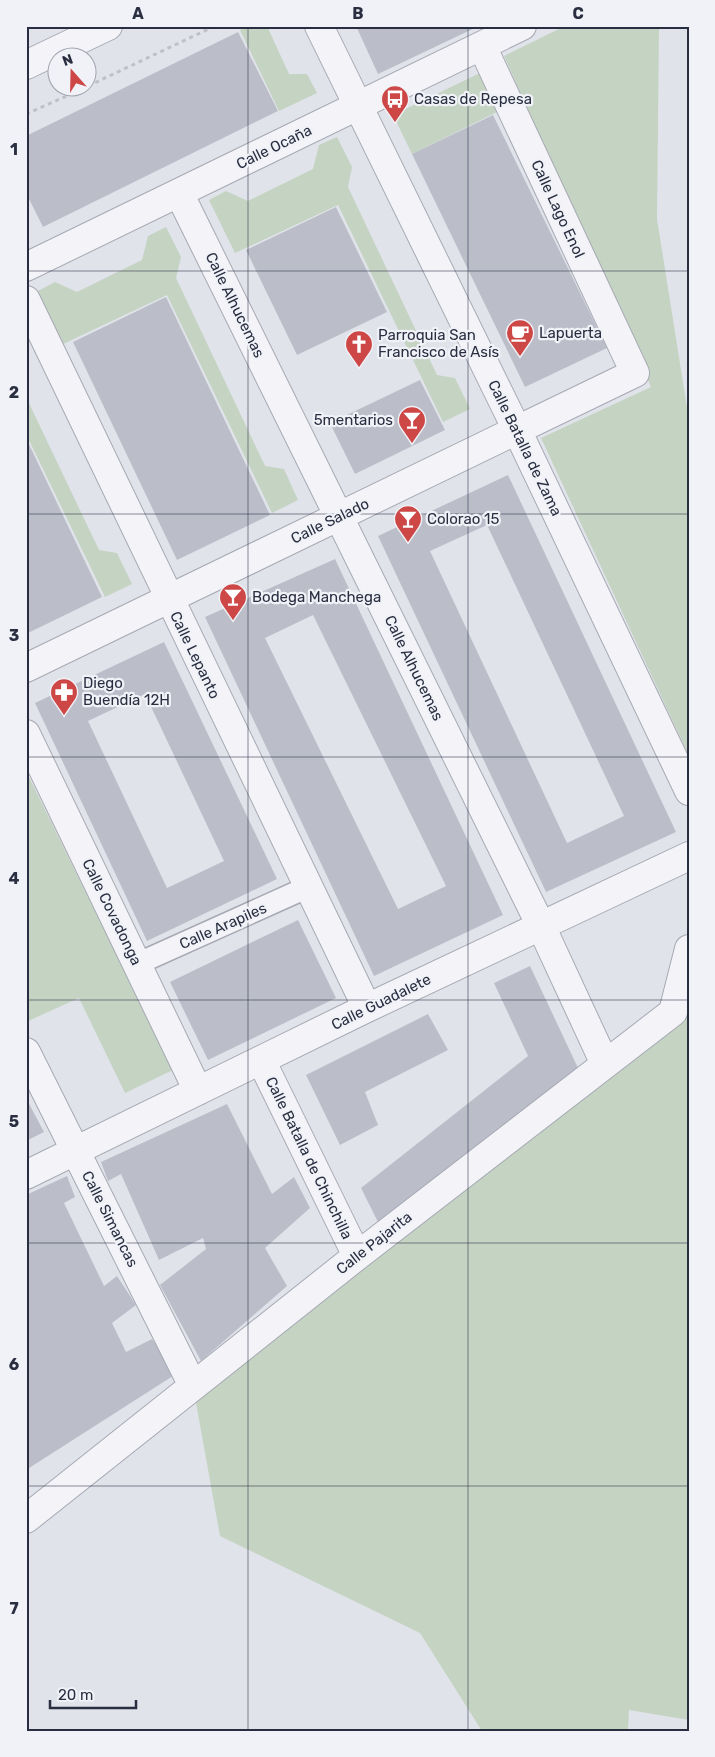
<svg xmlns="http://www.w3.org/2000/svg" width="715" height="1757" font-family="Rubik,sans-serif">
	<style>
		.green { fill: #c4d3c2 }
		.building { fill: #bbbec9; fill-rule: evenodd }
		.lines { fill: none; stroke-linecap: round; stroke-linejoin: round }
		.pedestrian-casing { stroke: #a6a9b4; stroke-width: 24 }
		.minor-casing { stroke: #a6a9b4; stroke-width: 30 }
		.tertiary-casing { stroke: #a6a9b4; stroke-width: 30 }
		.path { stroke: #bfc1c8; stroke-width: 3; stroke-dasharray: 4 4; stroke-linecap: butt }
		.pedestrian { stroke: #f4f4f8; stroke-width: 21 }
		.minor { stroke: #f4f4f8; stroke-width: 28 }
		.tertiary { stroke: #f4f4f8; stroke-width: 28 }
		.grid { fill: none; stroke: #292e41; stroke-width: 1; stroke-opacity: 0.55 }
		.labels { text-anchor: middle; stroke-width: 4.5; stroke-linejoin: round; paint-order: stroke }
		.poi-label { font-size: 15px; fill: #292e41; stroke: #f0f2f7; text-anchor: start }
		.street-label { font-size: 15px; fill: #292e41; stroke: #f0f2f7 }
		.neatline { fill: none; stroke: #292e41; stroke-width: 2 }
		.grid-label { font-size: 16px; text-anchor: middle; font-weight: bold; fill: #292e41 }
	</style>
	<rect width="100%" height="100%" fill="#e1e3ea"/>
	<!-- green -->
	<path class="green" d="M249 26H267L289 74H307L317 93 279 111 240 30Z
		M565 26H659L657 219 689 420V756L541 438 651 387 504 56Z
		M480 73 499 111 412 154 393 115Z
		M337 137 352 167 348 187 437 375 455 378 470 409 443 422 338 205 235 253 209 200 226 191 248 201 313 169 319 145Z
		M166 227 181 257 176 278 265 466 284 469 298 500 272 513 167 295 63 344 38 291 55 282 77 292 142 260 148 236Z
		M26 397 99 550 117 553 132 584 105 597 26 434Z
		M26 771 173 1070 125 1093 79 998 26 1022Z
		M673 1012 689 1014V1720L629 1710 628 1731H482L420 1633 220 1536 193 1386Z"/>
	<!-- building -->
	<path class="building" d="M356 26H479L378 74Z
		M238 32 278 111 43 227 26 193V136Z
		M493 115 607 348 525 387 412 154Z
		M336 207 387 312 297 355 246 250Z
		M166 297 270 515 177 560 73 342Z
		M420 380 445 430 355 474 330 423Z
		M26 438 102 597 26 634Z
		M508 475 676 832 546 892 378 536ZM487 525 624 816 567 843 430 551Z
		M335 559 503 915 374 976 205 617ZM313 615 446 886 398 909 265 638Z
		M164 642 277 879 147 941 35 703ZM145 694 224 861 167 888 88 721Z
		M298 920 336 998 208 1060 170 982Z
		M530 966 578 1068 379 1224 361 1188 528 1056 494 983Z
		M428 1014 448 1050 365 1092 378 1125 340 1145 306 1075Z
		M26 1098 44 1132 26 1141Z
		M227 1104 272 1194 294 1177 310 1208 265 1248 287 1286 201 1361 160 1285 206 1249 203 1238 159 1260 121 1174 108 1181 101 1162Z
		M67 1176 75 1197 64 1203 104 1286 117 1276 136 1305 112 1323 126 1352 152 1339 176 1374 26 1470V1195Z"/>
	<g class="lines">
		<!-- pedestrian casing -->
		<g class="pedestrian-casing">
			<path id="pedestrian" d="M137 964 308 887"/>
		</g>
		<!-- minor casing -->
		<g class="minor-casing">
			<path id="minor" d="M482 46 635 373 517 430 689 791
				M26 65 108 26
				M179 193 541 926 605 1064
				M26 267 522 26
				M26 300 367 1008
				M26 734 198 1091
				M26 1052 193 1386
				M261 1060 357 1256
				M26 1175 367 1008 689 856
				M26 1519 357 1256 673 1012 689 949"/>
		</g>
		<!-- tertiary casing -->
		<g class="tertiary-casing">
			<path id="tertiary" d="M26 668 517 430 319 26"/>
		</g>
		<!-- path -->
		<path class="path" d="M88 86 215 26
			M26 114 85 88"/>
		<!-- pedestrian -->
		<use href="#pedestrian" class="pedestrian"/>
		<!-- minor -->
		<use href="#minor" class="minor"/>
		<!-- tertiary -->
		<use href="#tertiary" class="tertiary"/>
	</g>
	<!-- grid -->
	<path class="grid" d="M248 26V1731M468 26V1731M26 271H689M26 514H689M26 757H689M26 1000H689M26 1243H689M26 1486H689"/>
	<!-- icons -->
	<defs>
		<g id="bus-pin" transform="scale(1.4375)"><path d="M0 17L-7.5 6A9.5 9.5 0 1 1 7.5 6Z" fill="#ce4747" stroke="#f0f2f7"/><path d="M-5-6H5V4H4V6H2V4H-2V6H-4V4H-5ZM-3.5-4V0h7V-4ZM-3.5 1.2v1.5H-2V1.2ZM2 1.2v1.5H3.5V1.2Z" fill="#fff"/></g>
		<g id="cafe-pin" transform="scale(1.4375)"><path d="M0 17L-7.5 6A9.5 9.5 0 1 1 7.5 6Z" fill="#ce4747" stroke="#f0f2f7"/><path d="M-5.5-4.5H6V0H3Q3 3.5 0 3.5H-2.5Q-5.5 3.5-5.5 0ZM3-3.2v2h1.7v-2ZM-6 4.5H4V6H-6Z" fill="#fff"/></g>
		<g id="church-pin" transform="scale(1.4375)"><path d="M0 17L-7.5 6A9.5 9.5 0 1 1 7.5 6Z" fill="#ce4747" stroke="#f0f2f7"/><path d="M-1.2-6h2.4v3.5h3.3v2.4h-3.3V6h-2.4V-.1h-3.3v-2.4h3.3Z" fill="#fff"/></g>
		<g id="bar-pin" transform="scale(1.4375)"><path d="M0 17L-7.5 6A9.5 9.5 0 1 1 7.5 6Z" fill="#ce4747" stroke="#f0f2f7"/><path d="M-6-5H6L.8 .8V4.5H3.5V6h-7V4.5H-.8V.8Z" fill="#fff"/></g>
		<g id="pharmacy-pin" transform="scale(1.4375)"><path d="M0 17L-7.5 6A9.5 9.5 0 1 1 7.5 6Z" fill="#ce4747" stroke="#f0f2f7"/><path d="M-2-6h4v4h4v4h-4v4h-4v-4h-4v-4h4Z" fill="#fff"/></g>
	</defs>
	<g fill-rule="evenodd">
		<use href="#bus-pin" x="395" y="99"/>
		<use href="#cafe-pin" x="520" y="333"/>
		<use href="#church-pin" x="359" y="344"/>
		<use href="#bar-pin" x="412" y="420"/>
		<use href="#bar-pin" x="408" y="519"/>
		<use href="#bar-pin" x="233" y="597"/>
		<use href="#pharmacy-pin" x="64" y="692"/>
	</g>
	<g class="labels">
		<!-- poi labels -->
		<g class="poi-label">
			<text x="414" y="104">Casas de Repesa</text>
			<text x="539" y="338">Lapuerta</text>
			<text x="378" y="340">Parroquia San<tspan x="378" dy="17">Francisco de Asís</tspan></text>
			<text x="393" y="425" text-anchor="end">5mentarios</text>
			<text x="427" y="524">Colorao 15</text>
			<text x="252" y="602">Bodega Manchega</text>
			<text x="83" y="688">Diego<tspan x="83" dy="17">Buendía 12H</tspan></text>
		</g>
		<!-- street labels -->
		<g class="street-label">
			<text transform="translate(274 147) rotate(-26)" y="5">Calle Ocaña</text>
			<text transform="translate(558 209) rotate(65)" y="5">Calle Lago Enol</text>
			<text transform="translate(235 305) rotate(64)" y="5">Calle Alhucemas</text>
			<text transform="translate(525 448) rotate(64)" y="5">Calle Batalla de Zama</text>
			<text transform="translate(330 521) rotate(-26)" y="5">Calle Salado</text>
			<text transform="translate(195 655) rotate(64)" y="5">Calle Lepanto</text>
			<text transform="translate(414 668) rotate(64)" y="5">Calle Alhucemas</text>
			<text transform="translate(112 912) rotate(64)" y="5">Calle Covadonga</text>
			<text transform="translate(223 926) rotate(-24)" y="5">Calle Arapiles</text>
			<text transform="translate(381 1002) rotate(-26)" y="5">Calle Guadalete</text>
			<text transform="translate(309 1158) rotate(64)" y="5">Calle Batalla de Chinchilla</text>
			<text transform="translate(110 1219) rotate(63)" y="5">Calle Simancas</text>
			<text transform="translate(374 1243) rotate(-38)" y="5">Calle Pajarita</text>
		</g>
	</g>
	<!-- border -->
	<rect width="715" height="1757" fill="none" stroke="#f0f2f7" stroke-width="55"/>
	<!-- north arrow -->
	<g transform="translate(72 72) rotate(340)"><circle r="24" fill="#f0f2f7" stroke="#a0a4ae"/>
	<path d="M0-4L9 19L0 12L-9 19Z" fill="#ce4747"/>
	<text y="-8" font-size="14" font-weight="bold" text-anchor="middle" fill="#292e41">N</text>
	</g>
	<!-- scale -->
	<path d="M50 1700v8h86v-8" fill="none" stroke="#292e41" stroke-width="2.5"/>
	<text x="58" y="1700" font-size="15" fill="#292e41" stroke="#f0f2f7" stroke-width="4" paint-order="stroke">20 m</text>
	<rect x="28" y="28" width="660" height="1702" class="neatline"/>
	<g class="grid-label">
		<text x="138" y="19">A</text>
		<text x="358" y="19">B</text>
		<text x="578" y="19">C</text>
		<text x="14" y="155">1</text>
		<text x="14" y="398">2</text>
		<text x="14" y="641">3</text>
		<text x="14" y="884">4</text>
		<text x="14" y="1127">5</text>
		<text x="14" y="1370">6</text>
		<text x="14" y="1614">7</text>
	</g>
</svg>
